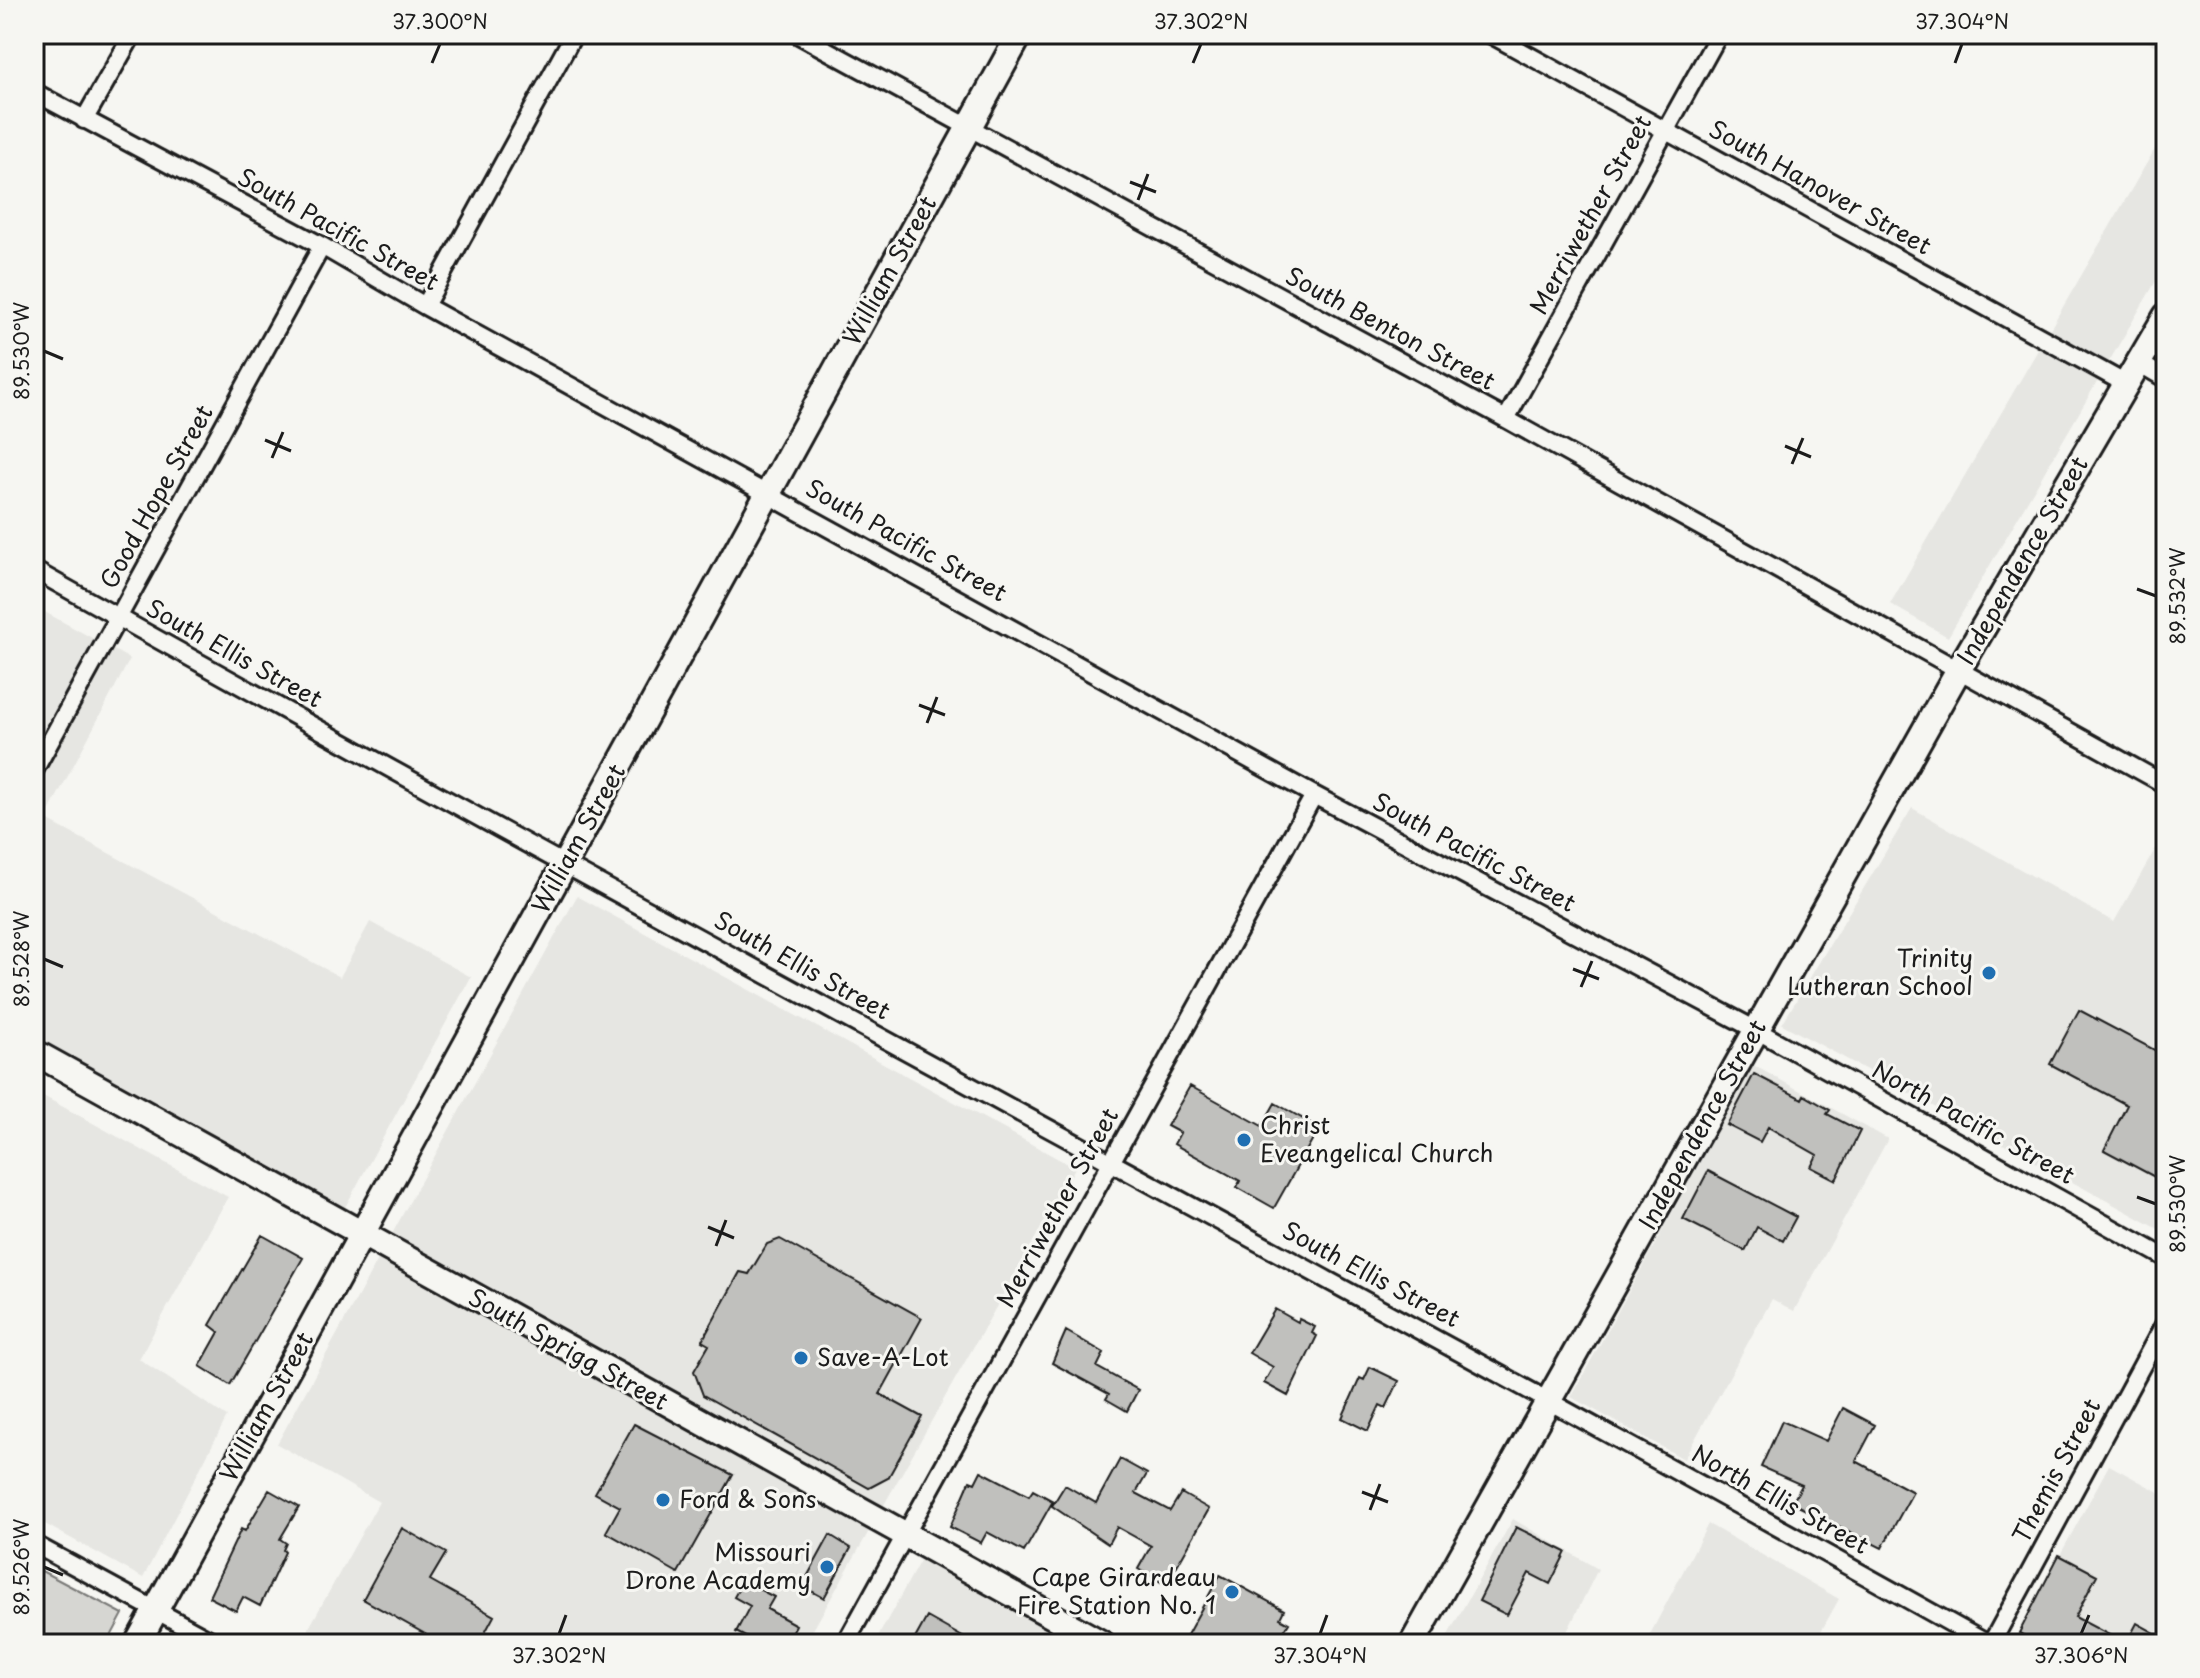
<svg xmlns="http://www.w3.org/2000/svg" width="2200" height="1678" font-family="'Playpen Sans',sans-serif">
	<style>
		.built { fill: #e6e6e2 }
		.green { fill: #d6d6d2; stroke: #797977; stroke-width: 2 }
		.building { fill: #c0c0bd; stroke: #1c1c1c; stroke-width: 2 }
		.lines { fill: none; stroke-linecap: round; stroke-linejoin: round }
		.street-casing { stroke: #1c1c1c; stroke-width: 22 }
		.secondary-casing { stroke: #1c1c1c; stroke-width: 30 }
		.street { stroke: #f6f6f2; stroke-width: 16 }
		.secondary { stroke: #f6f6f2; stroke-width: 24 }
		.ticks { fill: none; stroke: #1c1c1c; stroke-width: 3 }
		.poi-dot { fill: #1f6fb2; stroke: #f6f6f2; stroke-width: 3 }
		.labels { text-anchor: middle; stroke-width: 6; stroke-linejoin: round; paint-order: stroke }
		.street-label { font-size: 24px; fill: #1c1c1c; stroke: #f6f6f2 }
		.poi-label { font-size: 24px; fill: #1c1c1c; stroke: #f6f6f2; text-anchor: end }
		.neatline { fill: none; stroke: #1c1c1c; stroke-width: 3 }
		.ticks-label { font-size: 20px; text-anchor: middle; fill: #1c1c1c }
	</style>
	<rect width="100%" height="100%" fill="#f6f6f2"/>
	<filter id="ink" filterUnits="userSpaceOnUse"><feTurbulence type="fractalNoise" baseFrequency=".0125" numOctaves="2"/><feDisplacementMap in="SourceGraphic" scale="16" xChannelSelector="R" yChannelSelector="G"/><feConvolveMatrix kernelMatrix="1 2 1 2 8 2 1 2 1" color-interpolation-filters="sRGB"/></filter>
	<g filter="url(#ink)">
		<!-- built -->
		<path class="built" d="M2148 34H2166V52L2145 40Z
			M2166 130V264L1948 637 1890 604Z
			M34 606 130 659 45 819 340 977 370 922 471 977 344 1209 34 1039Z
			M1912 808 2114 922 2166 830V1233L1782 1024Z
			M577 896 1075 1168 805 1644H300L379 1502 277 1444Z
			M1753 1065 1888 1139 1794 1311 1772 1299 1684 1459 1571 1397Z
			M34 1091 228 1197 139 1359 227 1417 143 1578 34 1518Z
			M2109 1465 2166 1496V1644H2026L2015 1638Z
			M1513 1519 1598 1569 1561 1644H1443Z
			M1708 1524 1839 1599 1814 1644H1645Z
			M923 1555 1085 1644H874Z"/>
		<!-- green -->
		<path class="green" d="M34 1567 123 1614 107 1644H34Z"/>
		<!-- building -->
		<path class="building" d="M2079 1010 2166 1056V1183L2104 1150 2127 1105 2050 1064Z
			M1754 1074 1802 1099 1804 1095 1830 1110 1827 1114 1860 1131 1836 1180 1811 1167 1817 1155 1768 1127 1760 1142 1727 1125Z
			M1190 1086 1262 1126 1275 1103 1319 1128 1274 1208 1237 1187 1240 1181 1174 1144 1180 1133 1167 1126Z
			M1708 1171 1796 1217 1783 1241 1757 1227 1745 1251 1683 1219Z
			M262 1235 303 1258 230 1385 200 1366 219 1332 210 1325Z
			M780 1239 922 1318 880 1394 922 1417 888 1478 869 1488 703 1395 694 1371 709 1345 702 1341 740 1272 749 1274 767 1244Z
			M1275 1309 1298 1322 1299 1319 1315 1327 1312 1333 1317 1336 1288 1396 1264 1383 1273 1367 1249 1353Z
			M1066 1331 1104 1353 1097 1367 1138 1390 1127 1411 1106 1399 1109 1394 1052 1363Z
			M1370 1367 1399 1381 1386 1408 1380 1405 1368 1431 1342 1418 1360 1378 1364 1380Z
			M1843 1408 1875 1425 1856 1461 1913 1492 1882 1548 1792 1503 1802 1485 1761 1467 1782 1421 1826 1441Z
			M634 1424 733 1475 678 1573 606 1532 620 1507 595 1493Z
			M1120 1459 1147 1474 1136 1493 1170 1511 1181 1493 1209 1509 1166 1585 1138 1569 1151 1546 1117 1527 1108 1544 1052 1506 1065 1485 1096 1503Z
			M981 1471 1029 1496 1033 1490 1053 1501 1024 1552 987 1532 981 1543 950 1527 970 1481 975 1483Z
			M269 1490 299 1507 280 1539 286 1543 283 1550 285 1552 260 1606 243 1597 236 1611 209 1597 241 1529 245 1531Z
			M1516 1527 1566 1552 1550 1584 1529 1573 1507 1615 1479 1601Z
			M402 1528 446 1553 430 1580 494 1616 479 1644H443L363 1599Z
			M830 1535 851 1548 824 1598 802 1586Z
			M2059 1555 2097 1575 2075 1617 2126 1644 2137 1623 2166 1639V1644H2040L2019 1633Z
			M1220 1575 1284 1610 1280 1618 1289 1623 1284 1631 1307 1644H1182Z
			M743 1581 774 1597 767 1609 796 1625 786 1644H759L736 1632 750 1606 734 1597Z
			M927 1617 975 1644H912Z"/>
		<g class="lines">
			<!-- street casing -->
			<g class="street-casing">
				<path id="street" d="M797 34 1506 419 2166 785
					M1490 34 2126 384
					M34 92 322 246 425 306 1314 795 1756 1030 2166 1258
					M84 120 133 34
					M425 306 574 34
					M2139 363 2166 379
					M1506 419 1719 34
					M34 570C682 935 1339 1281 1988 1644
					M34 771 322 246
					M34 1544 218 1644
					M845 1644 1314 795
					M1991 1644 2166 1321"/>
			</g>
			<!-- secondary casing -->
			<g class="secondary-casing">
				<path id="secondary" d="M34 1052 1103 1644
					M137 1644 1020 34
					M1412 1644 1959 669 2166 316"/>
			</g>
			<!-- street -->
			<use href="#street" class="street"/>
			<!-- secondary -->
			<use href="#secondary" class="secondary"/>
		</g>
	</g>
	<!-- ticks -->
	<path class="ticks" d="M432 63 440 44M1193 63 1201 44M1955 63 1962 44M1130 182 1156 192M1138 200 1148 174M44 351 63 359M265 440 291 451M1785 446 1811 457M272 458 283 432M1792 464 1803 438M2137 589 2156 596M919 705 945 715M927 723 937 697M44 959 63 967M1573 969 1599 979M1581 987 1592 961M2137 1197 2156 1204M708 1227 734 1238M716 1246 726 1220M1362 1492 1388 1502M1370 1510 1380 1484M44 1567 63 1575M559 1634 566 1615M1320 1634 1327 1615M2081 1634 2089 1615"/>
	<!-- markers -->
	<g class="poi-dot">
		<circle cx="1989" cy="973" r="8"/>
		<circle cx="1244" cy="1140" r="8"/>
		<circle cx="801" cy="1358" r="8"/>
		<circle cx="663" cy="1500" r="8"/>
		<circle cx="827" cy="1567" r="8"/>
		<circle cx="1232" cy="1592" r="8"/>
	</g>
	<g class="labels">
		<!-- street labels -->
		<g class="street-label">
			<text transform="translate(1820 188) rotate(29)" y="8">South Hanover Street</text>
			<text transform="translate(1591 215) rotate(-61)" y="8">Merriwether Street</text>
			<text transform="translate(338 230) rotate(29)" y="8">South Pacific Street</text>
			<text transform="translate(890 271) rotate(-61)" y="8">William Street</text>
			<text transform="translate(1390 329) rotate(28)" y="8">South Benton Street</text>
			<text transform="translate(157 497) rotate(-61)" y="8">Good Hope Street</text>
			<text transform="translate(906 541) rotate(29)" y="8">South Pacific Street</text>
			<text transform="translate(2023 561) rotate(-60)" y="8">Independence Street</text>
			<text transform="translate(234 654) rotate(29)" y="8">South Ellis Street</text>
			<text transform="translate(579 839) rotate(-61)" y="8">William Street</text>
			<text transform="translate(1474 853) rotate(28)" y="8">South Pacific Street</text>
			<text transform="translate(802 966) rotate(29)" y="8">South Ellis Street</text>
			<text transform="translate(1973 1123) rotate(29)" y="8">North Pacific Street</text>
			<text transform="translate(1703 1125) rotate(-61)" y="8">Independence Street</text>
			<text transform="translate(1058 1208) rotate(-61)" y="8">Merriwether Street</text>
			<text transform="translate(1371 1275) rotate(28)" y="8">South Ellis Street</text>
			<text transform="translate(568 1350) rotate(29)" y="8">South Sprigg Street</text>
			<text transform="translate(267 1407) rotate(-61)" y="8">William Street</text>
			<text transform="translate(2057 1471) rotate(-62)" y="8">Themis Street</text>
			<text transform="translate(1780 1500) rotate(29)" y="8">North Ellis Street</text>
		</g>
		<!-- poi labels -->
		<g class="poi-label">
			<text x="1973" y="967">Trinity<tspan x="1973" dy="28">Lutheran School</tspan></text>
			<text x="1260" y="1134" text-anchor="start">Christ<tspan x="1260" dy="28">Eveangelical Church</tspan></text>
			<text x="817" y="1366" text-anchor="start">Save-A-Lot</text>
			<text x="679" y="1508" text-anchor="start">Ford &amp; Sons</text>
			<text x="811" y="1561">Missouri<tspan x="811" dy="28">Drone Academy</tspan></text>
			<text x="1216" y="1586">Cape Girardeau<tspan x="1216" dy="28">Fire Station No. 1</tspan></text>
		</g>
	</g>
	<!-- margin -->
	<rect width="2200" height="1678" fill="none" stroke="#f6f6f2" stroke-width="88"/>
	<rect x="44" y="44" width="2112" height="1590" class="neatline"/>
	<g class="ticks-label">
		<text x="440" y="29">37.300°N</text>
		<text x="1201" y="29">37.302°N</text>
		<text x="1962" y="29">37.304°N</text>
		<text transform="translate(22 351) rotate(-90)" y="7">89.530°W</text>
		<text transform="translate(2178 596) rotate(-90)" y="7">89.532°W</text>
		<text transform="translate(22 959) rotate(-90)" y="7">89.528°W</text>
		<text transform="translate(2178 1204) rotate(-90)" y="7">89.530°W</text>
		<text transform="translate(22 1567) rotate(-90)" y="7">89.526°W</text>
		<text x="559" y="1663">37.302°N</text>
		<text x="1320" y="1663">37.304°N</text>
		<text x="2081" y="1663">37.306°N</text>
	</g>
</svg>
